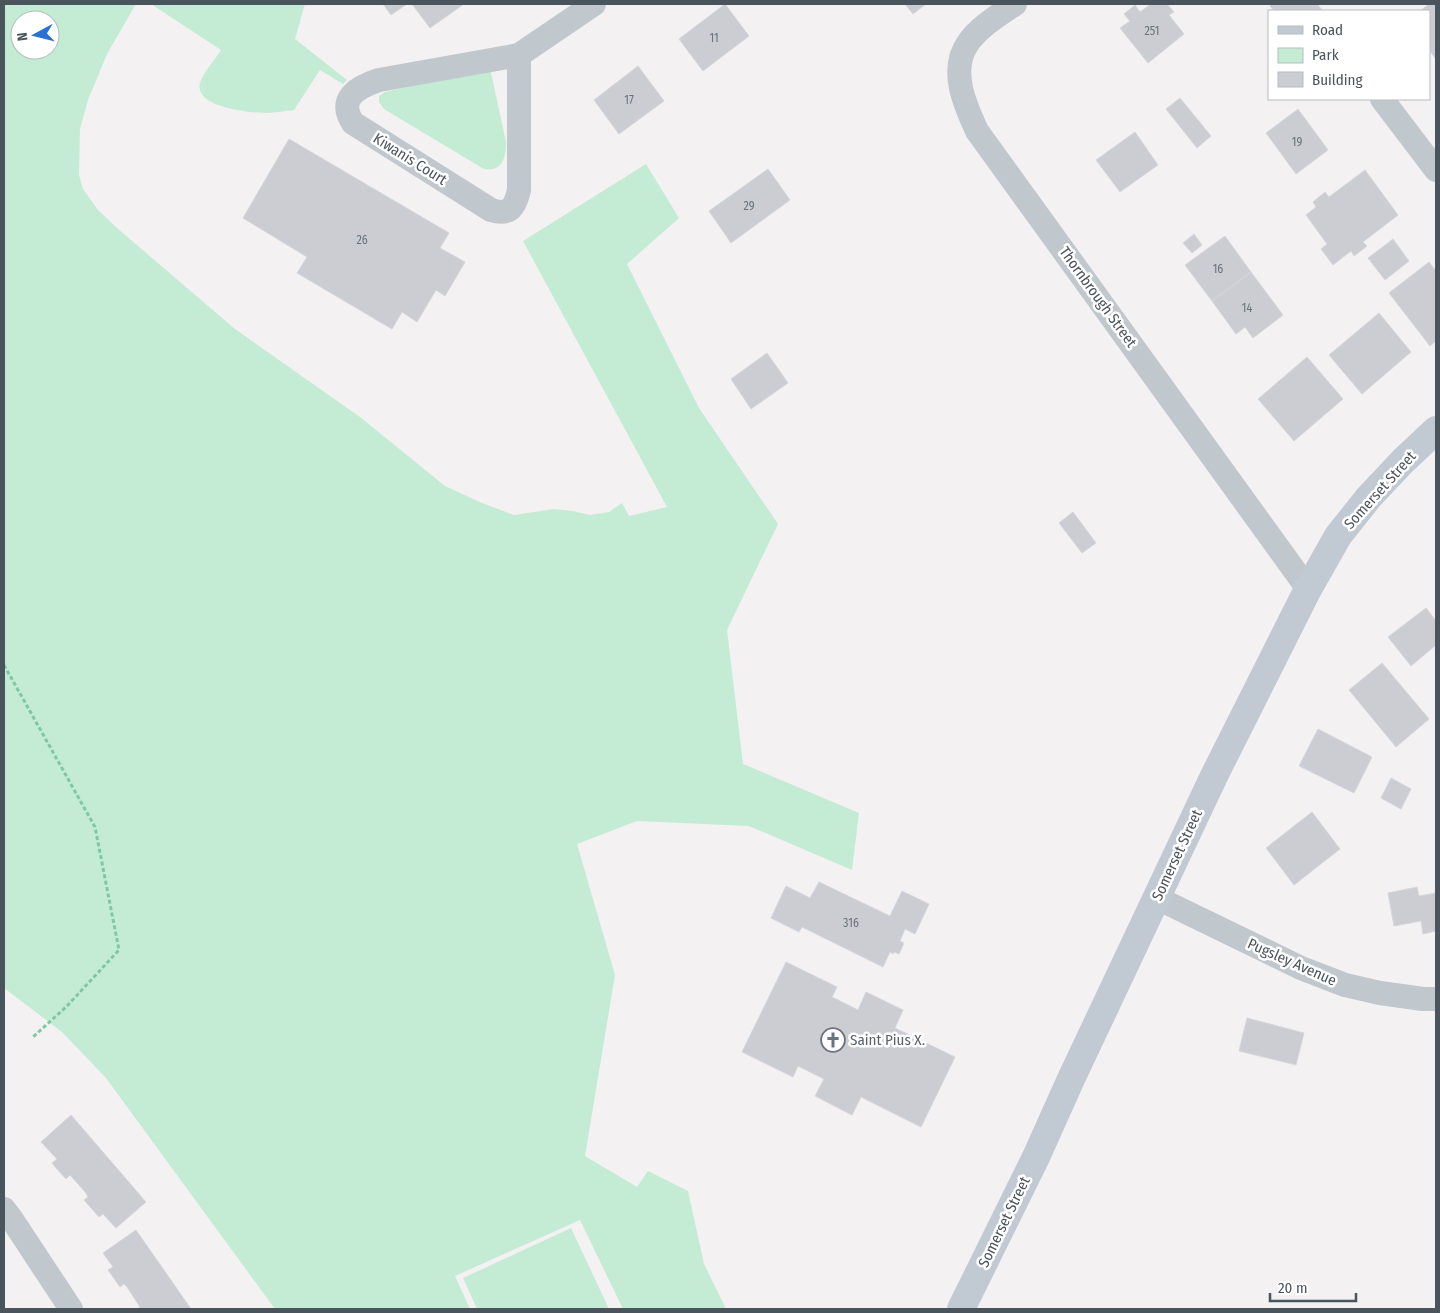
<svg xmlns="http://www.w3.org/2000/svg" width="1440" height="1313" font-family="'Fira Sans Condensed',sans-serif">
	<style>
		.green { fill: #c4ecd4; fill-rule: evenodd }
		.building { fill: #cbcdd3; stroke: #d6d7dc }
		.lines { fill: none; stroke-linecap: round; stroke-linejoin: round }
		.path { stroke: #7fc8a5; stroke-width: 3; stroke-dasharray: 4 2.5; stroke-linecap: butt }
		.street { stroke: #c0c8ce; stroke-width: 24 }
		.secondary { stroke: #c1c9d3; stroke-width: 28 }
		.labels { text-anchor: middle; stroke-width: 5; stroke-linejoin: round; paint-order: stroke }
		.number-label { font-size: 12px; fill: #6a727a }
		.street-label { font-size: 15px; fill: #4a545d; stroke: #fff }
		.worship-label { font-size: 15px; fill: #5b616d; stroke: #fff; text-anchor: start }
	</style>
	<rect width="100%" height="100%" fill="#f3f1f1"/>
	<!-- green -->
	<path class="green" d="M4 4H136L107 54 88 100 80 129 79 175 83 189 98 210 117 228 235 329 360 417 445 486 482 503 514 515 554 509 573 511 590 515 609 512 622 503 629 516 667 507 523 241 646 164 679 218 627 264 699 408 778 524 727 630 743 764 859 813 852 870 749 826 637 821 577 844 615 975 585 1156 637 1187 648 1171 688 1191 704 1264 726 1309H623L580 1220 455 1276 470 1309H275L106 1078 62 1032 4 988ZM20 20H50V50H20Z
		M151 4H305L295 39 347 80 343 84 320 70 294 110C284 111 273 113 263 113 247 112 194 107 200 83 204 71 215 60 221 50Z
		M490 68 506 142C506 157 503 172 484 169L384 109 379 102V96L385 92Z
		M571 1228 609 1309H477L463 1278Z"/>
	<!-- building -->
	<path class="building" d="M383 4H407L391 15Z
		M412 4H464L430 28Z
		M725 4 749 36 703 71 679 39Z
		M905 4H926L913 14Z
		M1151 4H1167L1174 12 1169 15 1184 34 1148 63 1120 28 1130 21 1124 14 1135 5 1140 12Z
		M1272 4H1317L1323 11H1274L1270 6Z
		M1429 4H1436V59L1429 50V11H1420Z
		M638 66 664 101 619 134 594 100Z
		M1180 98 1211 136 1197 148 1166 109Z
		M1298 109 1328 150 1296 174 1266 133Z
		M1135 132 1158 165 1120 192 1096 160Z
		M289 139 449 233 440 248 465 262 445 296 436 290 417 322 402 312 392 329 297 273 307 257 243 218Z
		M768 169 790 200 731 243 709 211Z
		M1365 170 1398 215 1363 242 1367 246 1354 256 1351 251 1333 265 1321 249 1327 244 1306 215 1316 207 1313 202 1325 192 1329 197Z
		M1194 234 1202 245 1192 253 1183 243Z
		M1225 236 1251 272 1212 301 1185 265Z
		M1393 239 1409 261 1385 280 1368 258Z
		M1429 262 1436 271V341L1430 346 1389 293Z
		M1251 272 1283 315 1253 338 1245 327 1236 334 1212 301Z
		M1379 313 1411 352 1362 394 1329 355Z
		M767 353 788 383 751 409 731 379Z
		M1307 357 1343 399 1294 441 1258 399Z
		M1073 512 1096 543 1082 553 1059 523Z
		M1426 608 1436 621V645L1411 666 1388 637Z
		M1382 663 1429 719 1396 747 1349 690Z
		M1318 729 1372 757 1354 793 1299 766Z
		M1391 778 1411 789 1401 809 1381 798Z
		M1312 812 1340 849 1294 885 1266 848Z
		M819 882 890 916 902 891 929 904 915 934 905 929 900 941 904 943 899 954 894 952 893 954 890 952 883 967 802 927 799 932 771 918 786 886 810 898Z
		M1417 887 1419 896 1436 893V931L1423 934 1421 921 1394 926 1388 893Z
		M786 962 837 987 832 997 858 1010 866 992 903 1010 895 1028 955 1057 921 1127 861 1097 852 1115 815 1096 824 1079 798 1066 793 1077 742 1052Z
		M1247 1018 1304 1033 1296 1065 1239 1051Z
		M71 1115 146 1202 116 1228 103 1214 99 1217 84 1200 88 1197 86 1193 70 1175 66 1179 56 1168 52 1163 57 1159 41 1142Z
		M136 1230 166 1273 191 1309H137L140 1307 127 1287 124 1284 120 1287 108 1270 113 1267 103 1253Z"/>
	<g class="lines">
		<!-- path -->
		<path class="path" d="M4 665 95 827 119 950 66 1007 33 1037"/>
		<!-- street -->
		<path class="street" d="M1015 4C999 15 979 27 968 43 949 70 965 105 977 131L1308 589
			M519 55V190C515 207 510 216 491 210L353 123C337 99 357 87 379 80L519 55 594 4
			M1382 99 1436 170
			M1157 898 1301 968 1345 985 1380 993 1423 999H1436
			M4 1209 11 1218 71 1309"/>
		<!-- secondary -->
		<path class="secondary" d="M961 1309 1036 1157 1071 1079 1214 776 1308 589 1338 536 1369 497 1403 461 1436 430"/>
	</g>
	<!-- icons -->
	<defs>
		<g id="church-ring" transform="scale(1.25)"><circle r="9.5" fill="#fff" stroke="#6b7280" stroke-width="1.5"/><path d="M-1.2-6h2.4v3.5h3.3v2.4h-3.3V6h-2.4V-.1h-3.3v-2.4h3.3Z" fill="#6b7280"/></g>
	</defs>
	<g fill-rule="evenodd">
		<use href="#church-ring" x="833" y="1040"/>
	</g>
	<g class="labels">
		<!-- number labels -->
		<g class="number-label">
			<text x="1152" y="35">251</text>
			<text x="714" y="42">11</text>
			<text x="629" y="104">17</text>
			<text x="1297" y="146">19</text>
			<text x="749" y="210">29</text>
			<text x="362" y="244">26</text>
			<text x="1218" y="273">16</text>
			<text x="1247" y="312">14</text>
			<text x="851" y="927">316</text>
		</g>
		<!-- street labels -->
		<g class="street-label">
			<text transform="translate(410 159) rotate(32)" y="5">Kiwanis Court</text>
			<text transform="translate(1098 297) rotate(54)" y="5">Thornbrough Street</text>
			<text transform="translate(1380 490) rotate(-48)" y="5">Somerset Street</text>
			<text transform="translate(1177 855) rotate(-65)" y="5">Somerset Street</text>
			<text transform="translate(1292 962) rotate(24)" y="5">Pugsley Avenue</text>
			<text transform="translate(1004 1222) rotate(-64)" y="5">Somerset Street</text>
		</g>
		<!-- worship labels -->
		<g class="worship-label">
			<text x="850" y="1045">Saint Pius X.</text>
		</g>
	</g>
	<!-- border -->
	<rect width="1440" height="1313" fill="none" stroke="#4a545d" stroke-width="10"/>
	<!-- legend -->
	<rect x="1268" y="10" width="162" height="90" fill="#ffffff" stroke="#b7bbbe"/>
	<rect x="1278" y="26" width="25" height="8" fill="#c1c9d3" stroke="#b7bbbe"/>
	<text x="1312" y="35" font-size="15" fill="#4a545d">Road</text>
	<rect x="1278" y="48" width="25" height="15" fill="#c4ecd4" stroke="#b7bbbe"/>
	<text x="1312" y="60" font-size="15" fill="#4a545d">Park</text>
	<rect x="1278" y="72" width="25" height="15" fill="#cbcdd3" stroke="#b7bbbe"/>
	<text x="1312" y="85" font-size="15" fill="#4a545d">Building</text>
	<!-- north arrow -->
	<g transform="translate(35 35) rotate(263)"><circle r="24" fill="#ffffff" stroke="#b7bbbe"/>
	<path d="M0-4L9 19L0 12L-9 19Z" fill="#2971d5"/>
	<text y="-8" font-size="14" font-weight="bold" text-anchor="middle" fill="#4a545d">N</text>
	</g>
	<!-- scale -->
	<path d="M1270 1293v8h86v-8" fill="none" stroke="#4a545d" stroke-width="2.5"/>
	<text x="1278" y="1293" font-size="15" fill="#4a545d" stroke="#ffffff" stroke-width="4" paint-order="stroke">20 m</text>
</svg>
